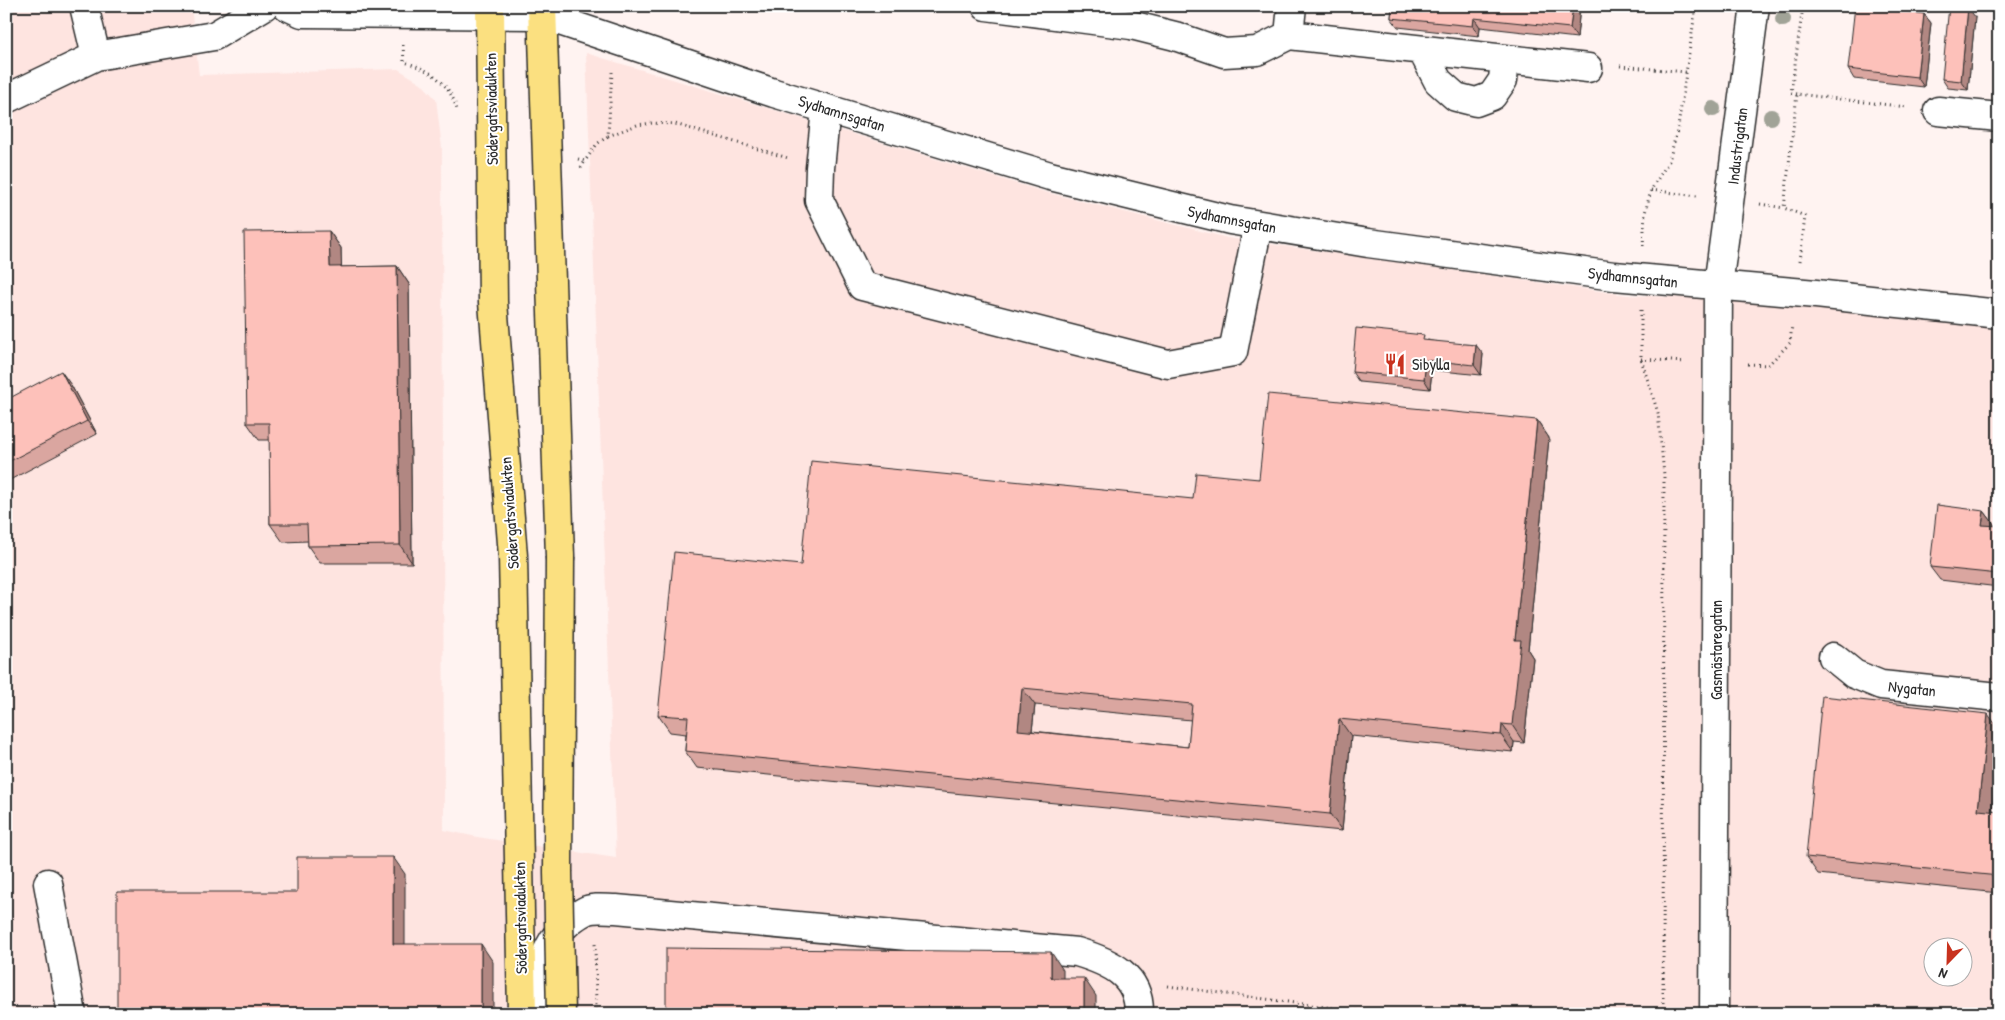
<svg xmlns="http://www.w3.org/2000/svg" width="2005" height="1020" font-family="'Patrick Hand',sans-serif">
	<style>
		.built { fill: #fee4e0; fill-rule: evenodd }
		.lines { fill: none; stroke-linecap: round; stroke-linejoin: round }
		.minor-casing { stroke: #2b2b2b; stroke-width: 31 }
		.major-casing { stroke: #2b2b2b; stroke-width: 31 }
		.path { stroke: #2b2b2b; stroke-width: 3; stroke-dasharray: 1 4; stroke-linecap: butt }
		.minor { stroke: #fff; stroke-width: 28 }
		.major { stroke: #fbe080; stroke-width: 28 }
		.major-bridge-casing { stroke: #2b2b2b; stroke-width: 31; stroke-linecap: butt }
		.major-bridge { stroke: #fbe080; stroke-width: 28 }
		.tree { fill: #a1a397 }
		.wall { fill: #daa6a0; stroke: #2b2b2b; fill-rule: evenodd }
		.shaded-wall { fill: #b18782; stroke: #2b2b2b }
		.building { fill: #fdc1ba; stroke: #2b2b2b; fill-rule: evenodd }
		.labels { text-anchor: middle; stroke-width: 4; stroke-linejoin: round; paint-order: stroke }
		.street-label { font-size: 16px; fill: #2b2b2b; stroke: #fff }
		.poi-label { font-size: 16px; fill: #2b2b2b; stroke: #fff; text-anchor: start }
	</style>
	<rect width="100%" height="100%" fill="#fff3f1"/>
	<filter id="ink" filterUnits="userSpaceOnUse"><feTurbulence type="fractalNoise" baseFrequency=".02" numOctaves="2"/><feDisplacementMap in="SourceGraphic" scale="10" xChannelSelector="R" yChannelSelector="G"/><feConvolveMatrix kernelMatrix="1 2 1 2 8 2 1 2 1" color-interpolation-filters="sRGB"/></filter>
	<g filter="url(#ink)">
		<!-- built -->
		<path class="built" d="M6 6H191L199 75 398 69 421 83 436 99 442 148 444 830 477 837 616 858 586 53 1045 192 1228 238 1627 295 1779 302 1999 327V1014H6ZM1932 948H1962V978H1932Z"/>
		<g class="lines">
			<!-- minor casing -->
			<g class="minor-casing">
				<path id="minor" d="M287 6 302 13 542 15 774 93 1050 176 1230 220 1368 243 1614 276 1816 294 1999 314
					M986 6 1131 25 1175 36 1224 53 1257 51 1289 35 1588 68
					M1289 35 1292 6
					M1422 50 1438 81 1456 97 1476 102 1492 96 1503 80 1505 59
					M96 56 214 36 264 6
					M6 99 96 56 84 6
					M826 109 820 168 819 200 862 286 1168 364 1233 352 1258 225
					M1938 111 1999 117
					M1833 657 1854 674 1881 685 1999 697
					M48 883 72 1014
					M536 1014C535 975 547 930 585 911 593 907 607 909 616 909L1077 952C1110 962 1140 975 1139 1014
					M1714 1014 1718 286 1755 6"/>
			</g>
			<!-- major casing -->
			<g class="major-casing">
				<path id="major" d="M490 6 493 302 513 556 522 1014
					M542 6 560 557"/>
			</g>
			<!-- path -->
			<path class="path" d="M650 6 668 11 669 6
				M403 45 404 62C430 69 450 83 457 110
				M1620 66 1686 72
				M1797 94 1791 93 1803 6
				M608 136 637 125 652 123 675 124 788 158
				M578 159 585 161 597 144 608 136 612 72
				M581 168 585 161
				M1651 190 1697 196
				M1760 204 1784 208
				M1643 246 1645 213 1651 190 1669 161 1678 127 1696 6
				M1800 261 1805 216 1784 208 1797 94 1907 107
				M1641 310V359L1658 413 1664 475 1663 1014
				M1641 359 1685 362
				M1748 364 1768 365 1790 343 1792 325
				M1168 986 1378 1014
				M592 1012 596 1011 595 942"/>
			<!-- minor -->
			<use href="#minor" class="minor"/>
			<!-- major -->
			<use href="#major" class="major"/>
			<!-- major-bridge casing -->
			<g class="major-bridge-casing">
				<path id="major-bridge" d="M560 557 558 872 561 1014"/>
			</g>
			<!-- major-bridge -->
			<use href="#major-bridge" class="major-bridge"/>
		</g>
		<!-- trees -->
		<g class="tree">
			<circle cx="1783" cy="19" r="8"/>
			<circle cx="1713" cy="109" r="8"/>
			<circle cx="1771" cy="117" r="8"/>
		</g>
		<!-- wall -->
		<path class="wall" d="M1188 6H1219L1218 9Z
			M1392 6H1580L1577 38 1480 27 1479 36 1398 27 1391 18Z
			M1924 14 1931 23 1924 87 1854 79 1848 69Z
			M1975 17 1968 90 1948 88 1942 79Z
			M329 231 341 248V267L397 266 409 284 412 563H320L308 546V541L283 542 270 524V440H259L247 423Z
			M1428 340 1483 354 1481 375 1432 370 1430 389 1359 382 1352 372Z
			M71 385 97 434 6 482V400Z
			M1537 420 1549 438 1528 650 1533 658 1524 743 1514 742 1513 752 1351 736 1342 831 697 768 685 751 686 734 670 732 658 715 801 565 1193 499 1259 479ZM1035 705 1191 720 1188 747 1032 731Z
			M1984 511 1994 524V526H1999V587L1940 580 1930 567Z
			M1999 729V745L1992 811 1999 812V893L1818 874 1806 857Z"/>
		<!-- shaded-wall -->
		<path class="shaded-wall" d="M1573 6H1580L1577 38 1570 28Z
			M1968 7 1975 17 1968 90 1961 81Z
			M1924 14 1931 23 1924 87 1917 77Z
			M1474 18 1480 27 1479 36 1473 26Z
			M329 231 341 248 342 285 330 267Z
			M397 266 409 284 412 563 400 545Z
			M1476 345 1483 354 1481 375 1474 365Z
			M1426 360 1432 370 1430 389 1424 379Z
			M61 371 71 385 97 434 87 421Z
			M1537 420 1549 438 1528 650 1533 658 1524 743 1512 725 1515 640Z
			M1984 511 1994 524 1992 538 1982 525Z
			M1022 688 1035 705 1030 747 1018 730Z
			M1988 714 1999 729V745L1990 827 1978 810Z
			M1339 719 1351 736 1342 831 1330 814Z
			M1502 724 1514 742 1513 752 1501 735Z
			M393 857 405 874V961L393 944Z
			M481 944 493 962V1014H481Z
			M1051 952 1063 970V995L1051 978Z
			M1084 978 1096 996V1014H1084Z"/>
		<!-- building -->
		<path class="building" d="M1392 6H1573L1570 28 1474 18 1473 26 1391 18Z
			M1855 6H1864L1924 14 1917 77 1848 69Z
			M1949 6 1968 7 1961 81 1942 79Z
			M329 231 330 267 397 266 400 545 308 546 307 524H270L269 423H247L244 232Z
			M1356 328 1424 335 1423 340 1476 345 1474 365 1426 360 1424 379 1352 372Z
			M61 371 87 421 6 463V400Z
			M1268 394 1537 420 1515 640H1521L1512 725 1502 724 1501 735 1339 719 1330 814 685 751 688 717 658 715 674 552 801 565 811 461 1193 499 1196 473 1259 479ZM1022 688 1192 704 1188 747 1018 730Z
			M1937 505 1984 511 1982 525 1999 526V574L1930 567Z
			M1822 696 1988 714 1978 810 1999 812V876L1806 857Z
			M297 857H393V944H481V1014H117V892H297Z
			M666 948 1051 952V978H1084V1014H666Z
			M1185 1012H1266V1014H1185Z"/>
	</g>
	<!-- icons -->
	<defs>
		<g id="restaurant-bare" transform="scale(1.725)"><path d="M-5-6h1v4h1v-4h1v4h1v-4h1v5L-1.5 .5V6h-2V.5L-5-1ZM5-6V6H3V1.5H1.5Q1.5-4 5-6Z" fill="#c8321e" stroke="#fff" stroke-width="2.5" paint-order="stroke"/></g>
	</defs>
	<g fill-rule="evenodd">
		<use href="#restaurant-bare" x="1395" y="364"/>
	</g>
	<g class="labels">
		<!-- street labels -->
		<g class="street-label">
			<text transform="translate(491 109) rotate(-91)" y="6">Södergatsviadukten</text>
			<text transform="translate(842 113) rotate(17)" y="6">Sydhamnsgatan</text>
			<text transform="translate(1737 146) rotate(-83)" y="6">Industrigatan</text>
			<text transform="translate(1232 219) rotate(11)" y="6">Sydhamnsgatan</text>
			<text transform="translate(1633 277) rotate(6)" y="6">Sydhamnsgatan</text>
			<text transform="translate(509 513) rotate(-94)" y="6">Södergatsviadukten</text>
			<text transform="translate(1716 650) rotate(-90)" y="6">Gasmästaregatan</text>
			<text transform="translate(1912 688) rotate(6)" y="6">Nygatan</text>
			<text transform="translate(520 918) rotate(-91)" y="6">Södergatsviadukten</text>
		</g>
		<!-- poi labels -->
		<g class="poi-label">
			<text x="1412" y="370">Sibylla</text>
		</g>
	</g>
	<!-- margin -->
	<rect width="2005" height="1020" fill="none" stroke="#fff" stroke-width="25"/>
	<rect x="12" y="12" width="1980" height="995" fill="none" stroke="#2b2b2b" stroke-width="2" filter="url(#ink)"/>
	<!-- north arrow -->
	<g transform="translate(1948 962) rotate(203)"><circle r="24" fill="#ffffff" stroke="#aaaaaa"/>
	<path d="M0-4L9 19L0 12L-9 19Z" fill="#c8321e"/>
	<text y="-8" font-size="14" font-weight="bold" text-anchor="middle" fill="#2b2b2b">N</text>
	</g>
</svg>
